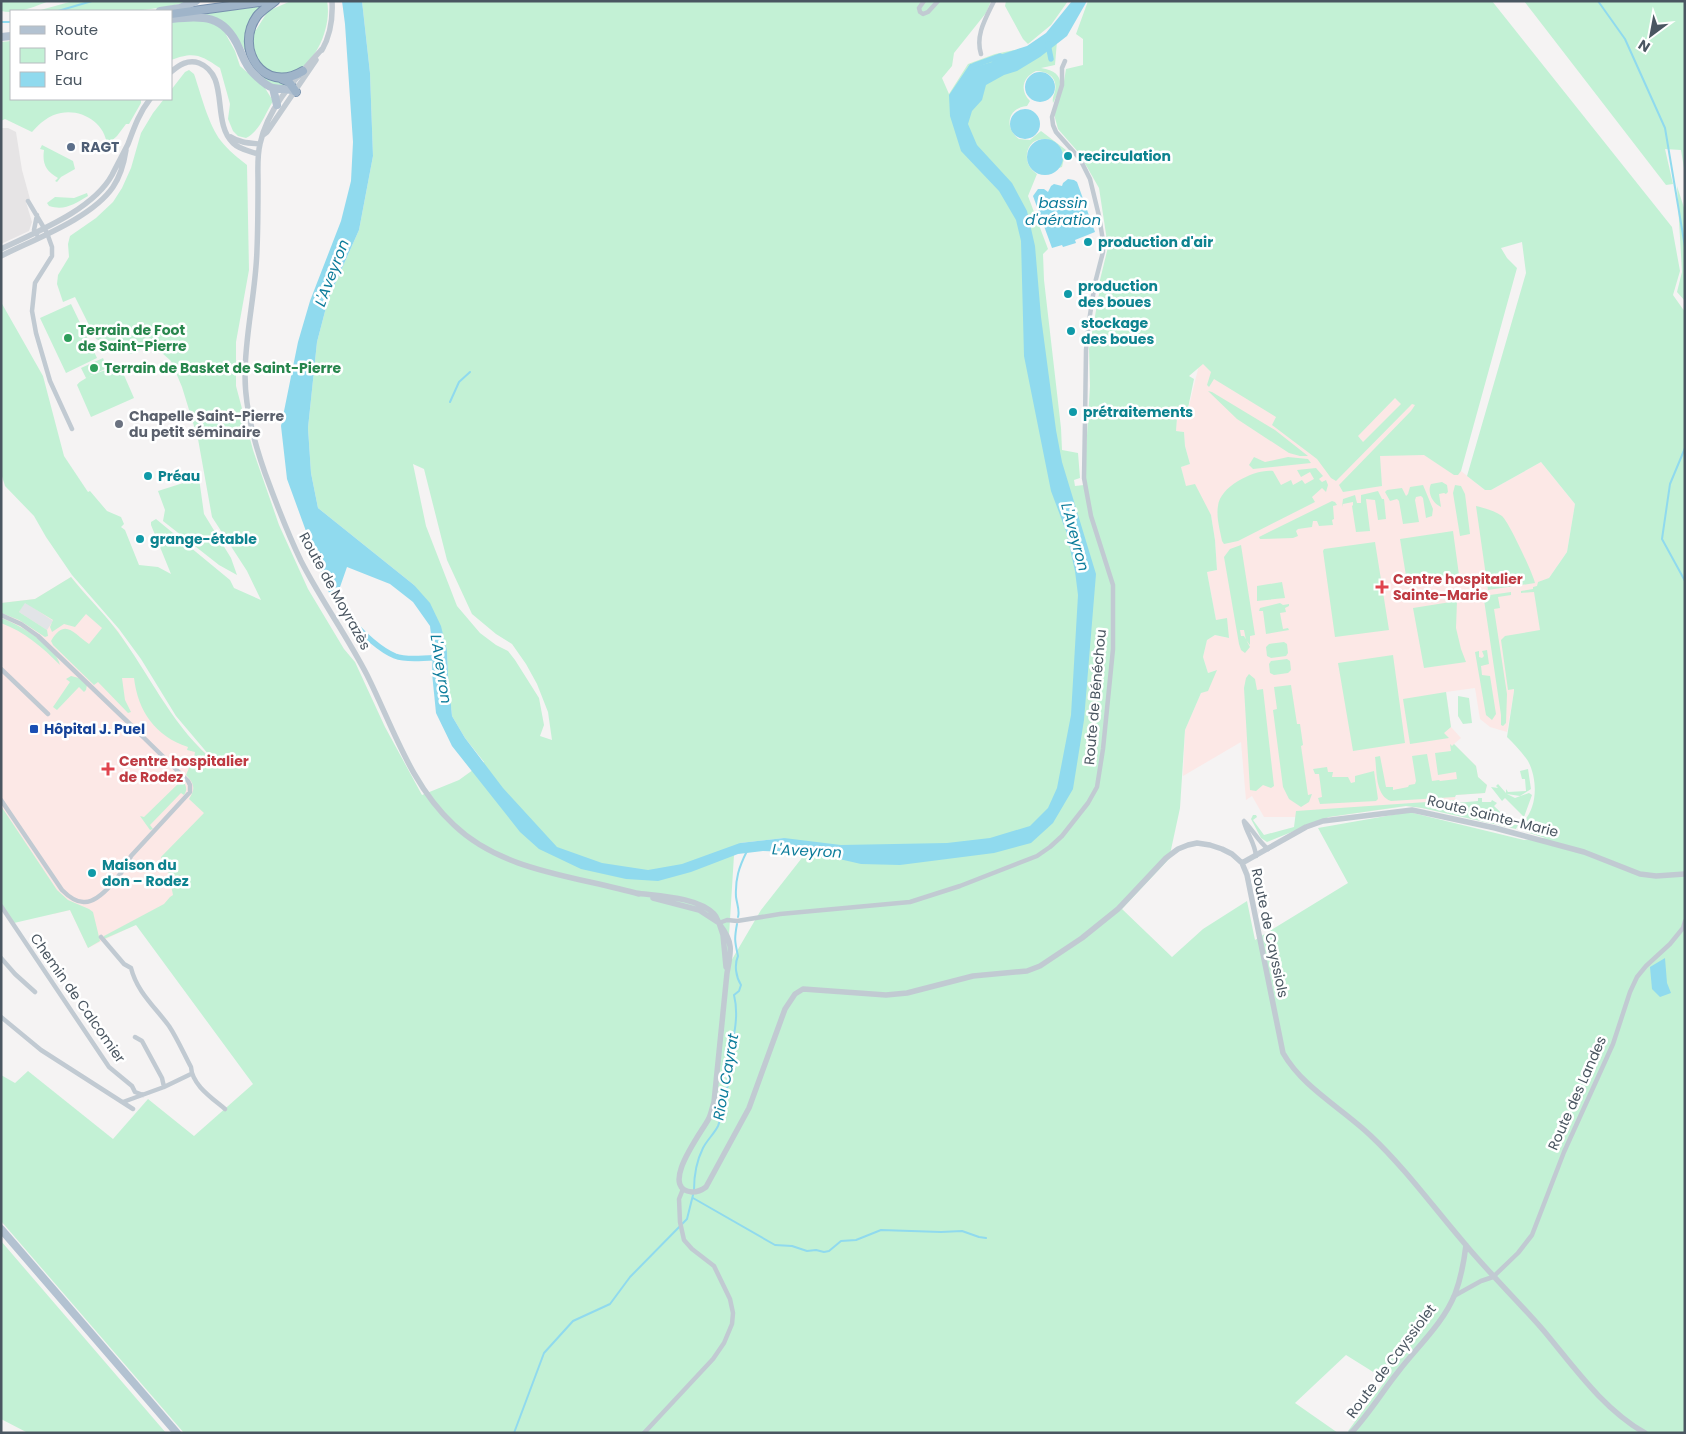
<svg xmlns="http://www.w3.org/2000/svg" width="1686" height="1434" font-family="Poppins,sans-serif">
	<style>
		.education { fill: #e6e4e5 }
		.medical { fill: #fce8e6 }
		.airport { fill: #e2e4e7 }
		.green { fill: #c3f1d5; fill-rule: evenodd }
		.water { fill: #90daee }
		.lines { fill: none; stroke-linecap: round; stroke-linejoin: round }
		.stream { stroke: #90daee; stroke-width: 2 }
		.canal { stroke: #90daee; stroke-width: 5.5 }
		.trunk-casing { stroke: #7690ad; stroke-width: 10 }
		.minor { stroke: #c1cad2; stroke-width: 4.5 }
		.tertiary { stroke: #c1cad2; stroke-width: 5.5 }
		.primary { stroke: #b3c2d1; stroke-width: 8 }
		.trunk { stroke: #9fb4c9; stroke-width: 8 }
		.service-dot { fill: #5c6f8a; stroke: #fff; stroke-width: 2 }
		.culture-dot { fill: #0f9aa8; stroke: #fff; stroke-width: 2 }
		.leisure-dot { fill: #2e9e5b; stroke: #fff; stroke-width: 2 }
		.worship-dot { fill: #6b7280; stroke: #fff; stroke-width: 2 }
		.health-dot { fill: #e0444e; stroke: #fff; stroke-width: 2 }
		.transit-dot { fill: #1a4fb4; stroke: #fff; stroke-width: 2 }
		.labels { text-anchor: middle; stroke-width: 5; stroke-linejoin: round; paint-order: stroke }
		.service-label { font-size: 14px; font-weight: bold; fill: #4e5e75; stroke: #fff; text-anchor: start }
		.culture-label { font-size: 14px; font-weight: bold; fill: #0d838f; stroke: #fff; text-anchor: start }
		.leisure-label { font-size: 14px; font-weight: bold; fill: #27864d; stroke: #fff; text-anchor: start }
		.worship-label { font-size: 14px; font-weight: bold; fill: #5b616d; stroke: #fff; text-anchor: start }
		.health-label { font-size: 14px; font-weight: bold; fill: #be3a42; stroke: #fff; text-anchor: start }
		.street-label { font-size: 14px; fill: #4a5661; stroke: #fff }
		.transit-label { font-size: 14px; font-weight: bold; fill: #164399; stroke: #fff; text-anchor: start }
		.water-label { font-size: 15px; font-style: italic; fill: #0c7c9b; stroke: #fff }
	</style>
	<rect width="100%" height="100%" fill="#f5f3f3"/>
	<!-- education -->
	<path class="education" d="M1 128H8L16 132 22 170 30 199 26 202 32 222 29 231 1 244Z"/>
	<!-- medical -->
	<path class="medical" d="M1200 361 1350 437 1399 387 1421 406 1427 452 1454 469 1461 471 1485 490H1491L1541 462 1575 504 1567 552 1549 578 1597 668 1506 642 1514 691 1507 732 1490 727 1480 719 1475 688 1446 692 1451 727 1461 738 1454 744 1476 766 1478 777 1487 785 1485 793 1455 795 1457 815 1422 808 1406 806 1329 817H1264L1252 796 1246 800 1241 742 1183 776 1185 730 1201 693 1216 670 1208 673 1203 657 1207 639 1215 635 1229 638 1216 620 1207 572 1217 570 1215 540 1211 515 1186 487 1181 467 1190 464 1185 446 1184 432 1176 431 1177 417 1186 418Z
		M71 577 118 631 174 718 187 735 208 756 246 870 88 948 70 910 54 914 1 837V603L35 599Z"/>
	<!-- airport -->
	<path class="airport" d="M25 602 53 621 47 630 19 612Z"/>
	<!-- green -->
	<path class="green" d="M1 1H49C33 7 17 15 1 11Z
		M73 1H190C141 16 88 11 37 11Z
		M291 1H327C332 25 317 63 293 73 288 76 279 76 274 73 255 64 251 50 253 29L256 30 268 11Z
		M362 1H991L986 13 954 53 952 66 942 78 949 94 968 64 995 54 1057 41 1055 65 1041 68C1064 72 1064 84 1053 103 1052 97 1054 96 1055 91 1058 77 1047 71 1036 71 1023 77 1019 90 1030 101L1027 106C1007 108 1004 128 1019 139L1030 140 1041 131 1066 150 1062 167 1059 168C1075 139 1030 127 1027 154 1026 163 1030 169 1037 174L1028 196 1048 249 1043 254 1044 280 1061 428 1062 450 1078 453 1080 478 1074 480 1075 486 1084 485 1090 386 1089 349 1099 294 1100 280 1108 247 1099 188 1079 153 1058 129 1055 118 1054 111 1064 81 1066 69 1083 65V39L1076 34 1088 1H1492L1672 227 1680 271 1673 295 1685 312V1433H1350L1348 1431 1386 1380 1346 1355 1295 1403 1338 1433H184L1 1221V1075L15 1083 28 1071 113 1139 148 1099 194 1136 253 1084 136 925 104 939V936L164 904 170 897 173 895 167 865H162L161 857 204 813 189 799C196 789 194 783 186 775L191 763H193L195 752 187 750 188 747C155 736 138 711 134 678H122L125 700 131 712 128 713 98 682 94 685 53 645 51 641C65 617 74 634 89 644L102 628 86 614 75 627 64 624 52 632 50 627 53 620 25 603 19 612 47 630 48 636 45 637 19 620 1 613V603L35 599 71 577C86 596 104 613 118 632 149 674 170 721 208 756L209 755 176 716 141 659 119 629 72 575 46 537 34 516 5 486 1 473V302L43 376 64 456 88 492 90 491 107 511 121 517 124 524 121 527 125 530 139 565 158 567 171 574 151 525V522L156 519 230 580 234 588 261 600 247 571 212 517 198 439 182 387 171 361 153 345 130 354 96 339 75 297 63 302 57 284 58 275 69 257 68 244 70 236 96 218 113 202 122 188 131 168 141 133 153 113 164 99H171V90L185 72 189 70 194 74C201 94 208 124 221 141 228 150 238 158 247 165L249 270 236 342V386L253 450 279 525 308 589 344 649 355 662 385 727 422 795 459 780 484 762 465 738 452 716 448 674 447 651 414 585 318 508 311 473 308 428 317 342 328 300 359 230 373 156 370 73ZM1522 242 1526 273 1467 476 1485 490H1491L1541 462 1575 504 1567 552 1549 578 1538 582 1537 586 1533 587V589L1521 591V593L1534 592 1540 630 1505 636 1501 640 1508 690 1514 689V691L1507 737C1514 744 1522 752 1528 761 1538 780 1538 809 1521 824L1523 831 1545 838 1524 840 1409 812 1318 828 1348 883 1255 940 1247 901 1203 929 1172 957 1122 909 1169 859 1180 808 1185 730 1201 693 1208 691 1217 670 1208 673 1203 657 1207 640 1215 635 1229 638 1227 618 1216 620 1207 572 1217 570 1215 540 1211 515 1195 484 1186 486 1181 467 1190 464 1185 446 1184 432 1176 431 1177 418H1186L1194 379 1189 376 1203 364 1211 372 1207 385 1209 387 1214 379 1276 417 1272 425 1317 459 1331 478 1336 481 1412 404 1415 405 1411 411 1339 485 1343 492 1382 486 1380 456 1424 455 1454 475H1458L1461 471 1517 268 1507 258 1501 248ZM1395 398 1401 404 1363 442 1358 436ZM413 464 424 469 447 560 472 614 496 634 512 644 526 664 537 684 548 712 552 740 540 736 544 725 539 698 515 660 508 651 496 645 480 633 457 606 426 526ZM784 838 805 854 761 910 727 968 734 855 740 843Z
		M1006 1H1068L1051 25 1028 44 1023 39 1005 6Z
		M1524 1H1685V174L1681 150 1665 149 1673 184 1666 185Z
		M263 6 255 15 247 49 269 78 286 84 287 86C250 84 256 64 239 41 232 32 214 22 204 15V14Z
		M196 20 206 21 218 26 224 31 235 51 240 66 265 88 273 101C265 114 260 131 246 138L238 136 233 131 228 119 230 104 220 68C201 55 194 51 171 60V22Z
		M11 41V99H141V103L129 124H126L117 136 107 145C105 123 82 109 61 113 49 115 40 123 32 132L5 119 1 121V42Z
		M42 145 73 161 75 169 61 177 57 182 55 181 58 178C46 171 42 164 44 150L40 149Z
		M1677 186 1685 211V301L1677 292 1682 272Z
		M87 193 88 196C74 204 65 211 49 206L47 203 55 197 74 198Z
		M71 304 97 358 66 373 40 318Z
		M103 358 107 368 86 378 81 368Z
		M120 366 134 398 91 417 77 385C83 377 104 371 114 367L117 368Z
		M1208 391 1212 392 1275 430 1308 456H1300L1289 453 1237 419Z
		M1254 457 1265 462 1288 457 1308 459 1311 463 1253 469 1249 465Z
		M1316 468 1323 476 1319 479 1322 482 1326 480 1328 485 1326 492 1322 488 1312 497 1315 502 1238 541 1224 544 1222 541C1220 530 1216 517 1218 506 1220 486 1255 469 1273 471L1281 485 1291 480 1293 485 1302 480 1305 484 1314 479 1310 472 1301 477 1297 470Z
		M199 478 204 514 231 558 237 575 219 565 163 521 165 510 158 491Z
		M1442 482 1447 485 1448 492 1446 494 1444 493 1439 494 1441 507C1432 503 1427 492 1431 484Z
		M1423 485 1433 509 1432 516 1426 518 1423 498 1421 496 1416 497 1415 500 1419 522 1403 524 1399 501 1397 499 1390 501 1385 492 1387 490 1402 488 1406 496 1408 494 1410 487Z
		M1455 485 1461 486 1465 494 1470 534 1460 536 1453 493Z
		M1378 491 1382 499H1384L1386 519 1378 520 1375 500 1366 499 1370 531 1356 532 1352 506 1353 505V502L1343 504 1342 507 1343 499 1355 495 1357 503H1361V495Z
		M1332 501 1335 502 1337 505 1333 506 1334 519 1332 520 1333 525 1319 526 1317 521H1313L1312 527 1298 529 1296 531 1298 536 1293 538 1260 539 1259 537Z
		M1476 506C1484 508 1495 511 1502 516 1509 522 1533 574 1535 583L1488 590Z
		M1453 531 1459 575 1407 582 1400 539Z
		M1375 542 1389 630 1335 637 1323 551 1324 549Z
		M1241 545 1255 635 1250 636V645L1246 640 1244 630H1240L1241 636H1244L1250 647 1245 653 1241 650 1239 644 1224 557 1230 549Z
		M1282 582 1285 598 1257 601V586Z
		M1489 592 1490 595 1511 592V595L1498 597 1500 608 1494 609 1507 694 1506 723 1503 726 1501 725V715L1483 593Z
		M1457 601 1456 628 1461 649 1466 662 1424 668 1413 608Z
		M1280 603 1283 605 1289 604V606L1285 608 1286 612 1280 613 1283 629 1288 628 1289 630 1266 634 1263 611H1259L1260 608Z
		M1 618C19 624 56 646 60 665 42 647 25 632 1 623Z
		M1284 642 1287 644 1288 653 1286 656 1271 658 1267 656 1266 647 1269 644Z
		M1487 650 1489 664 1481 666 1482 675 1490 676 1496 714 1492 720 1486 715 1475 652 1479 651V657L1482 658 1484 656 1482 651Z
		M1393 655 1405 743 1353 751 1338 663Z
		M1287 659 1290 661 1291 670 1288 673 1274 675 1270 673 1269 664 1271 661Z
		M1249 674 1255 679 1257 690 1263 689 1274 786 1271 788 1263 785 1256 791 1250 790 1244 688 1246 678Z
		M71 676 79 678 87 685 86 690 84 692 79 687 57 710 53 707 70 682 66 679Z
		M1291 685 1297 724H1300L1303 745 1301 746 1308 795 1312 794 1309 802 1301 807 1289 799 1283 787 1273 710 1277 709 1274 687Z
		M1446 692 1451 727 1444 733 1449 738 1410 744 1403 699Z
		M1458 696 1469 698 1472 723 1463 724 1458 716Z
		M1450 744 1452 746 1454 744 1476 766 1478 777 1487 785 1485 793 1456 795 1455 797 1391 801C1375 796 1377 770 1375 757L1380 756 1386 787H1393V790L1408 787 1409 785 1415 784 1416 781 1412 756 1427 754 1432 781 1439 780 1440 781 1457 779 1456 772 1438 775 1435 753 1451 751Z
		M1327 767 1328 772H1333L1332 777H1348L1351 783 1355 782V776L1374 771 1378 799 1376 801 1320 804 1318 798 1322 797 1319 774H1315L1313 769Z
		M1528 769 1531 789 1520 796 1507 794 1515 798 1529 793 1532 795 1524 817 1505 798 1502 801 1491 787 1498 788 1496 786 1498 784 1506 793V789L1508 792 1526 791 1525 779H1522L1520 771Z
		M182 780C186 784 188 790 184 795L181 793 150 825 153 829 150 830 140 816 144 817Z
		M1478 798H1482V802H1491L1492 800 1497 803 1494 806 1514 825 1517 823 1518 825 1516 829 1422 808 1406 806 1329 817 1267 842 1261 838 1251 819 1253 815H1256L1257 817 1253 820 1264 835 1294 827 1296 811 1456 800V803L1478 801Z
		M1 806 57 890 68 900 89 909 93 912 100 941 88 948 70 910 14 923 1 903Z
		M1 1241 166 1433H28L1 1419Z"/>
	<!-- water -->
	<path class="water" d="M342 1H362L370 73 373 156 359 230 328 300 317 342 308 428 311 473 318 508 414 585 430 603 441 626 447 651 448 674 452 716 465 738 503 788 557 847 602 863 648 870 682 864 740 843 784 838 841 845 947 843 990 838 1030 826 1048 808 1057 788 1071 715 1078 595 1075 571 1066 531 1051 491 1024 356 1021 241 1016 220 999 191 961 151 950 116 949 95 970 64 977 63 978 66 992 62 993 57 1027 46 1046 33 1072 1H1087L1067 36 1040 57 1017 71 1004 75 986 85 982 100 972 111 968 124 977 145 1012 183 1027 211 1035 246 1041 317 1056 430 1062 462 1096 574 1084 720 1073 789 1053 823 1031 843 994 853 900 865 861 864 813 853 763 851 738 854 691 872 658 881 626 879 581 869 539 849 520 832 452 746 436 713 432 673 433 650 430 626 413 602 390 584 347 567 340 587 333 588 326 586 287 479 281 426 298 342 310 301 341 221 351 181 353 142 345 24Z
		M1025 87a15 15 0 1 1 30 0a15 15 0 1 1-30 0Z
		M1010 124a15 15 0 1 1 30 0a15 15 0 1 1-30 0Z
		M1027 157a18 18 0 1 1 36 0a18 18 0 1 1-36 0Z
		M1068 179 1074 180 1077 182 1095 232 1075 240 1076 243 1063 247 1062 245 1052 248 1033 196 1038 189H1044L1048 192 1051 186 1054 184 1062 186 1063 183Z
		M1665 958 1667 983 1671 993 1660 997 1652 989 1650 967Z"/>
	<g class="lines">
		<!-- stream -->
		<path class="stream" d="M1598 1 1625 39 1665 128 1685 247
			M58 11 92 1
			M1 22H11
			M450 402 459 382 470 372
			M1685 448 1670 484 1662 539 1685 581
			M738 917C740 911 737 904 736 897 735 879 739 867 747 851
			M694 1190C694 1177 697 1160 703 1148 707 1140 714 1134 718 1126 722 1117 720 1109 721 1099 721 1094 726 1091 728 1086 730 1079 726 1073 727 1067 732 1043 740 1019 734 995L739 991 741 985C736 977 734 965 738 956 735 942 734 940 737 924
			M693 1198 775 1245 792 1246 807 1251 816 1250 824 1252 829 1251 841 1241 856 1240 881 1230 941 1232 962 1231 979 1237 986 1238
			M514 1433 544 1353 573 1321 610 1304 630 1277 687 1219 693 1195"/>
		<!-- canal -->
		<path class="canal" d="M1048 44 1051 59
			M971 68 975 65 1000 56
			M330 588 335 599
			M349 619C362 632 378 649 395 656 408 661 425 657 439 658"/>
		<!-- trunk casing -->
		<g class="trunk-casing">
			<path id="trunk" d="M275 1C269 6 262 10 257 16 234 48 263 95 303 71
				M171 14 267 1
				M282 79 289 82 296 92"/>
		</g>
		<!-- minor -->
		<path class="minor" d="M924 1 919 8 920 12 923 14 928 12 938 1
			M981 54C975 35 986 18 994 1
			M28 201 47 233 52 247V256L35 283 32 311 36 333 50 381 72 429
			M37 235 34 230 37 215
			M1 615 21 624 38 636 132 726
			M1 669 48 714
			M1 800 62 890C68 896 76 903 85 902 101 902 125 870 131 856L190 792V785L188 781 140 734
			M1244 821C1253 830 1258 841 1268 849
			M1244 822C1247 834 1255 843 1256 856
			M1 906 109 1067 132 1086 135 1092 143 1095
			M719 923 727 920 737 921 780 914 910 902 960 886 1037 856 1050 847 1062 836 1088 803 1097 787 1103 749 1113 649V585L1091 516 1084 478 1085 421 1086 350 1089 321 1095 283 1103 252V241L1099 216 1090 179 1080 159 1056 132 1053 125 1052 117 1062 85V68L1065 61
			M101 937 124 964 131 968C137 992 155 1007 169 1026 177 1038 184 1054 191 1067 192 1085 212 1098 225 1109
			M1 958 15 974 35 992
			M1 1017 41 1050 133 1109
			M135 1037 142 1041 162 1078 164 1087
			M123 1102 164 1087 191 1074
			M1454 1296 1481 1281 1493 1277 1518 1253 1532 1235 1564 1152 1613 1044 1630 992 1637 977 1646 966 1670 944 1683 928 1685 921
			M644 1433 713 1359 724 1343 732 1324 733 1313 730 1299 714 1266 692 1249 684 1240 680 1222 679 1199 683 1189"/>
		<!-- tertiary -->
		<path class="tertiary" d="M323 48C298 76 268 106 260 144 257 156 258 169 258 181 258 204 258 226 257 249 256 292 245 333 245 375 245 409 254 442 265 473 276 503 287 532 301 561 321 600 347 636 367 675 393 727 410 784 454 825 503 872 577 876 639 894
			M322 50C331 34 333 19 332 1
			M171 72C179 65 188 59 199 63 230 75 211 122 233 143 240 150 250 151 258 154
			M263 135 267 132 316 60
			M231 137C240 143 250 143 260 144
			M1 249C36 232 93 210 112 175 117 165 123 154 128 144 134 128 139 113 150 99
			M1 256C35 239 92 218 113 187 121 175 124 163 126 150
			M1242 863 1306 827 1323 821 1412 810 1495 828 1584 852 1640 874 1656 876 1685 874
			M636 893C658 896 698 897 714 914 717 917 718 922 720 925 734 943 731 952 727 973L714 1102C712 1108 711 1115 708 1120 701 1133 658 1189 692 1192 698 1192 702 1190 706 1187L749 1108 785 1009 795 994 803 989 886 995 907 993 973 976 1027 971 1040 966 1082 938 1118 909 1166 858 1178 849 1188 845 1197 843 1210 845 1222 849 1232 854 1242 863 1247 875 1283 1053C1303 1088 1342 1108 1371 1136 1405 1168 1434 1208 1465 1244 1490 1274 1518 1301 1544 1331 1574 1367 1603 1409 1645 1433
			M653 898 699 910 719 923 723 935 726 967
			M1351 1433C1369 1414 1382 1392 1398 1372 1417 1347 1443 1324 1455 1294 1461 1278 1464 1262 1466 1245"/>
		<!-- primary -->
		<path class="primary" d="M160 11 180 8 196 1
			M171 19C203 16 224 14 239 48 243 57 246 67 254 74 259 79 266 86 273 88 281 90 288 88 296 92
			M1 37 11 36
			M273 88 277 105
			M1 1229 177 1433"/>
		<!-- trunk -->
		<use href="#trunk" class="trunk"/>
	</g>
	<!-- markers -->
	<circle class="service-dot" cx="71" cy="147" r="5"/>
	<g class="culture-dot">
		<circle cx="1068" cy="156" r="5"/>
		<circle cx="1088" cy="242" r="5"/>
		<circle cx="1068" cy="294" r="5"/>
		<circle cx="1071" cy="331" r="5"/>
		<circle cx="1073" cy="412" r="5"/>
		<circle cx="148" cy="476" r="5"/>
		<circle cx="140" cy="539" r="5"/>
		<circle cx="92" cy="873" r="5"/>
	</g>
	<g class="leisure-dot">
		<circle cx="68" cy="338" r="5"/>
		<circle cx="94" cy="368" r="5"/>
	</g>
	<circle class="worship-dot" cx="119" cy="424" r="5"/>
	<g class="health-dot">
		<path d="M1379.5 579.5h5v5h5v5h-5v5h-5v-5h-5v-5h5z"/>
		<path d="M105.5 761.5h5v5h5v5h-5v5h-5v-5h-5v-5h5z"/>
	</g>
	<rect class="transit-dot" x="29" y="724" width="10" height="10" rx="2.5"/>
	<g class="labels">
		<!-- service labels -->
		<g class="service-label">
			<text x="81" y="152">RAGT</text>
		</g>
		<!-- culture labels -->
		<g class="culture-label">
			<text x="1078" y="161">recirculation</text>
			<text x="1098" y="247">production d'air</text>
			<text x="1078" y="291">production<tspan x="1078" dy="16">des boues</tspan></text>
			<text x="1081" y="328">stockage<tspan x="1081" dy="16">des boues</tspan></text>
			<text x="1083" y="417">prétraitements</text>
			<text x="158" y="481">Préau</text>
			<text x="150" y="544">grange-étable</text>
			<text x="102" y="870">Maison du<tspan x="102" dy="16">don – Rodez</tspan></text>
		</g>
		<!-- leisure labels -->
		<g class="leisure-label">
			<text x="78" y="335">Terrain de Foot<tspan x="78" dy="16">de Saint-Pierre</tspan></text>
			<text x="104" y="373">Terrain de Basket de Saint-Pierre</text>
		</g>
		<!-- worship labels -->
		<g class="worship-label">
			<text x="129" y="421">Chapelle Saint-Pierre<tspan x="129" dy="16">du petit séminaire</tspan></text>
		</g>
		<!-- health labels -->
		<g class="health-label">
			<text x="1393" y="584">Centre hospitalier<tspan x="1393" dy="16">Sainte-Marie</tspan></text>
			<text x="119" y="766">Centre hospitalier<tspan x="119" dy="16">de Rodez</tspan></text>
		</g>
		<!-- street labels -->
		<g class="street-label">
			<text transform="translate(335 591) rotate(61)" y="5">Route de Moyrazès</text>
			<text transform="translate(1095 697) rotate(-85)" y="5">Route de Bénéchou</text>
			<text transform="translate(1493 816) rotate(14)" y="5">Route Sainte-Marie</text>
			<text transform="translate(1270 933) rotate(78)" y="5">Route de Cayssiols</text>
			<text transform="translate(78 998) rotate(55)" y="5">Chemin de Calcomier</text>
			<text transform="translate(1577 1093) rotate(-66)" y="5">Route des Landes</text>
			<text transform="translate(1391 1361) rotate(-53)" y="5">Route de Cayssiolet</text>
		</g>
		<!-- transit labels -->
		<g class="transit-label">
			<text x="44" y="734">Hôpital J. Puel</text>
		</g>
		<!-- water labels -->
		<g class="water-label">
			<text x="1063" y="208">bassin<tspan x="1063" dy="17">d'aération</tspan></text>
			<text transform="translate(332 273) rotate(-69)" y="5">L'Aveyron</text>
			<text transform="translate(1075 537) rotate(75)" y="5">L'Aveyron</text>
			<text transform="translate(441 669) rotate(81)" y="5">L'Aveyron</text>
			<text transform="translate(807 851) rotate(3)" y="5">L'Aveyron</text>
			<text transform="translate(726 1077) rotate(-80)" y="5">Riou Cayrat</text>
		</g>
	</g>
	<!-- border -->
	<rect width="1686" height="1434" fill="none" stroke="#4a5661" stroke-width="5"/>
	<!-- legend -->
	<rect x="10" y="10" width="162" height="90" fill="#ffffff" stroke="#b7bbc0"/>
	<rect x="20" y="26" width="25" height="8" fill="#b3c2d1" stroke="#b7bbc0"/>
	<text x="55" y="35" font-size="15" fill="#4a5661">Route</text>
	<rect x="20" y="48" width="25" height="15" fill="#c3f1d5" stroke="#b7bbc0"/>
	<text x="55" y="60" font-size="15" fill="#4a5661">Parc</text>
	<rect x="20" y="72" width="25" height="15" fill="#90daee" stroke="#b7bbc0"/>
	<text x="55" y="85" font-size="15" fill="#4a5661">Eau</text>
	<!-- north arrow -->
	<g transform="translate(1651 35) rotate(212)" stroke="#ffffff" stroke-width="4" paint-order="stroke">
	<path d="M0-4L9 19L0 12L-9 19Z" fill="#4a5661"/>
	<text y="-8" font-size="14" font-weight="bold" text-anchor="middle" fill="#4a5661">N</text>
	</g>
</svg>
